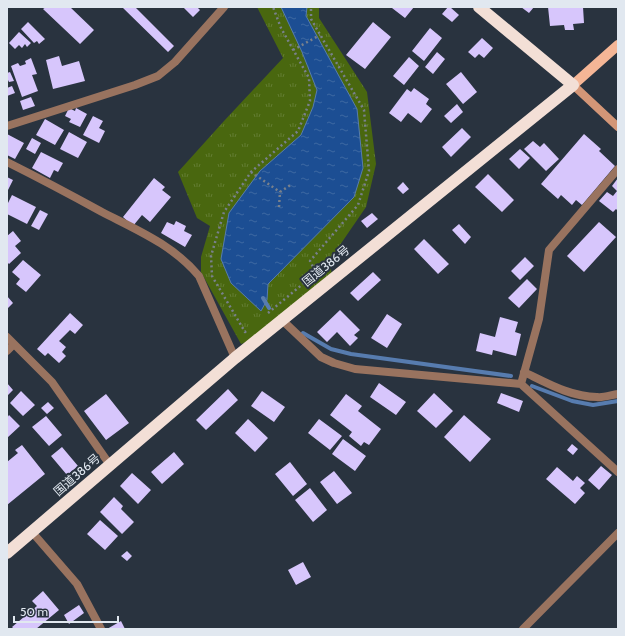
<svg xmlns="http://www.w3.org/2000/svg" width="625" height="636" font-family="Cabin,'Noto Sans JP',sans-serif">
	<style>
		.park { fill: url(#park-tufts) }
		.water { fill: url(#water-ripples); stroke: #577caf }
		.lines { fill: none; stroke-linecap: round; stroke-linejoin: round }
		.stream { stroke: #577caf; stroke-width: 4 }
		.building { fill: #d7c6fc }
		.path { stroke: #79818c; stroke-width: 2.5; stroke-dasharray: 2 3; stroke-linecap: butt }
		.street { stroke: #99735f; stroke-width: 8 }
		.secondary { stroke: #d39677; stroke-width: 8 }
		.primary { stroke: #f5b696; stroke-width: 10 }
		.highway { stroke: #f3dfd6; stroke-width: 12 }
		.labels { text-anchor: middle; stroke-width: 4; stroke-linejoin: round; paint-order: stroke }
		.street-label { font-size: 12px; fill: #e1e8f0; stroke: #29333f }
	</style>
	<defs>
		<pattern id="park-tufts" width="24" height="20" patternUnits="userSpaceOnUse"><rect width="24" height="20" fill="#49670f"/><path d="M3 7l-1-3M5 7V3M7 7l1-3M15 17l-1-3M17 17v-4M19 17l1-3" fill="none" stroke="#637d32"/></pattern>
		<pattern id="water-ripples" width="26" height="14" patternUnits="userSpaceOnUse"><rect width="26" height="14" fill="#1c4e93"/><path d="M2 4q2-2 4 0t4 0M15 11q2-2 4 0t4 0" fill="none" stroke="#3d68a2"/></pattern>
	</defs>
	<rect width="100%" height="100%" fill="#29333f"/>
	<!-- park -->
	<path class="park" d="M257 7H319V18L367 92 376 164 366 207 329 261 332 274 249 341 241 344 201 272V257L210 226 197 218 178 172 224 121 283 58Z"/>
	<!-- water -->
	<path class="water" d="M281 7H307L306 16 357 109 363 168 354 197 268 284 267 300 261 311 231 283 221 259 229 213 260 171 301 135 313 107 317 90 302 52Z"/>
	<g class="lines">
		<!-- stream -->
		<path class="stream" d="M263 298 269 308
			M303 333 331 349 351 354 511 376
			M532 386 572 401 593 405 618 401"/>
	</g>
	<!-- building -->
	<path class="building" d="M46 7H70L94 30 80 44 43 9Z
		M122 7H135L174 46 168 52Z
		M183 7H197L200 10 193 17Z
		M393 7H414L405 18 392 8Z
		M448 7H450L459 15 452 22 442 14Z
		M521 7H534L529 13Z
		M548 7H583L584 23 573 24 574 30H565L564 25 550 26Z
		M28 22 45 39 39 44 37 41 34 43 21 29Z
		M373 22 391 37 365 69 346 55Z
		M430 28 442 38 424 61 412 51Z
		M19 32 31 43 27 47 25 44 22 48 19 45 15 49 9 43Z
		M482 38 493 48 484 58 479 54 475 58 468 52Z
		M437 52 445 59 433 74 425 67Z
		M59 56 62 66 79 61 85 81 53 89 46 60Z
		M409 57 419 66 404 85 393 76Z
		M31 58 37 74 32 75 38 91 22 97 11 66 18 63 20 66 26 64 25 61Z
		M10 72 14 81 9 82 7 78V73Z
		M461 72 477 92 463 104 446 84Z
		M12 86 15 93 7 96V88Z
		M414 88 429 99 426 104 432 109 421 123 408 113 401 122 389 113 407 89 411 92Z
		M31 97 35 106 23 110 20 101Z
		M457 104 463 112 451 123 444 116Z
		M69 108 75 111 76 108 87 114 80 127 69 122 71 119 65 116Z
		M93 116 103 121 99 128 105 131 99 143 83 135Z
		M45 119 64 130 55 145 36 135Z
		M462 128 471 137 451 157 442 147Z
		M69 132 87 142 78 158 60 149Z
		M7 134 24 143 15 159 7 155Z
		M584 134 601 149 599 151 615 166 582 205 576 200 572 205 561 195 558 199 541 184Z
		M32 138 41 143 35 154 26 149Z
		M533 141 540 147 544 143 559 159 546 171 524 149Z
		M520 149 530 158 519 169 509 159Z
		M41 152 63 163 58 172 54 170 50 178 32 168Z
		M488 174 514 200 502 212 475 187Z
		M7 177 13 180 7 192Z
		M154 178 165 187 162 190 171 197 150 222 142 215 133 226 123 217Z
		M618 178V211L616 209 613 212 599 201 607 192 613 196 617 191 612 186Z
		M403 182 409 189 403 194 397 188Z
		M12 195 36 207 27 224 7 214V205Z
		M40 210 48 214 39 230 31 226Z
		M372 213 378 219 367 228 361 221Z
		M176 221 186 226 184 231 192 235 185 247 161 233 167 222 174 225Z
		M599 222 616 237 584 272 567 256Z
		M459 224 471 237 465 244 452 230Z
		M13 231 21 241 15 246 21 253 9 264 7 262V236Z
		M424 239 449 264 438 274 414 249Z
		M525 257 534 266 520 280 511 271Z
		M23 260 41 275 26 292 16 284 20 279 12 272Z
		M373 272 381 280 358 301 350 293Z
		M527 279 537 289 519 308 508 298Z
		M7 296 13 303 7 309Z
		M340 310 360 330 354 335 358 338 350 346 337 332 327 342 317 332Z
		M70 313 83 325 75 334 70 330 59 341 66 347 62 352 66 356 59 363 48 353 45 356 37 349Z
		M387 314 402 324 387 348 371 338Z
		M500 317 518 322 515 332 521 334 516 356 493 350 492 355 476 351 480 333 495 337Z
		M7 383 13 390 7 396Z
		M379 383 406 402 396 415 370 397Z
		M228 389 238 400 206 430 196 420Z
		M21 391 35 405 23 416 10 403Z
		M262 391 285 407 274 422 251 406Z
		M434 393 453 411 436 428 417 411Z
		M501 393 523 401 519 412 497 403Z
		M106 394 129 423 106 440 84 411Z
		M346 394 362 406 358 411 381 429 369 445 364 442 361 446 349 436 352 432 330 415Z
		M48 402 54 408 47 414 41 408Z
		M9 415 20 426 7 438V418Z
		M464 415 491 439 470 462 444 437Z
		M46 416 62 435 49 446 32 427Z
		M248 419 268 438 255 452 235 433Z
		M319 419 342 436 330 450 308 433Z
		M343 439 366 456 355 471 332 454Z
		M572 444 578 449 573 455 567 450Z
		M22 445 45 474 7 505V462L18 453 15 450Z
		M62 447 78 466 67 475 51 456Z
		M174 452 184 464 162 484 151 472Z
		M290 462 307 484 293 496 275 474Z
		M601 466 612 475 599 490 588 480Z
		M557 467 573 481 577 476 585 483 580 488 585 493 575 504 546 479Z
		M334 471 352 493 337 504 320 482Z
		M132 473 151 490 138 504 120 486Z
		M310 488 327 510 313 522 295 500Z
		M114 497 123 506 121 509 134 522 122 534 100 512Z
		M100 520 118 536 105 550 87 534Z
		M127 551 132 556 127 561 121 556Z
		M303 562 311 577 296 585 288 570Z
		M43 591 59 610 36 629H14L12 627 37 606 32 601Z
		M79 605 84 613 69 624 64 615Z
		M121 621 125 629H107Z"/>
	<g class="lines">
		<!-- path -->
		<path class="path" d="M293 50 320 35
			M251 172 280 192
			M279 207 280 192 292 184
			M268 313 316 273 310 261 358 205 369 171 364 110 311 19V7
			M246 331 245 332 212 276 211 256 224 212 251 172 298 131 310 101 309 78 281 28 273 7"/>
		<!-- street -->
		<path class="street" d="M7 126 135 85 158 76 175 62 224 7
			M7 162C39 178 71 195 102 212 137 230 173 245 199 276L235 358
			M282 320 321 357 334 363 355 369 521 384 618 472
			M7 337 52 382 110 465
			M7 351 14 344
			M524 372C547 383 571 397 597 397 603 398 611 395 618 394
			M521 384 539 319 549 250 618 169
			M32 532 77 584 101 629
			M523 629 618 533"/>
		<!-- secondary -->
		<path class="secondary" d="M573 85 618 127"/>
		<!-- primary -->
		<path class="primary" d="M573 85 618 45"/>
		<!-- highway -->
		<path class="highway" d="M7 553 235 358 573 85 479 7"/>
	</g>
	<g class="labels">
		<!-- street labels -->
		<g class="street-label">
			<text transform="translate(326 266) rotate(-39)" y="4">国道386号</text>
			<text transform="translate(77 475) rotate(-41)" y="4">国道386号</text>
		</g>
	</g>
	<!-- border -->
	<rect width="625" height="636" fill="none" stroke="#e1e8f0" stroke-width="16"/>
	<!-- scale -->
	<path d="M14 616v6h104v-6" fill="none" stroke="#e1e8f0" stroke-width="2"/>
	<text x="20" y="616" font-size="12" fill="#e1e8f0" stroke="#29333f" stroke-width="3" paint-order="stroke">50 m</text>
</svg>
